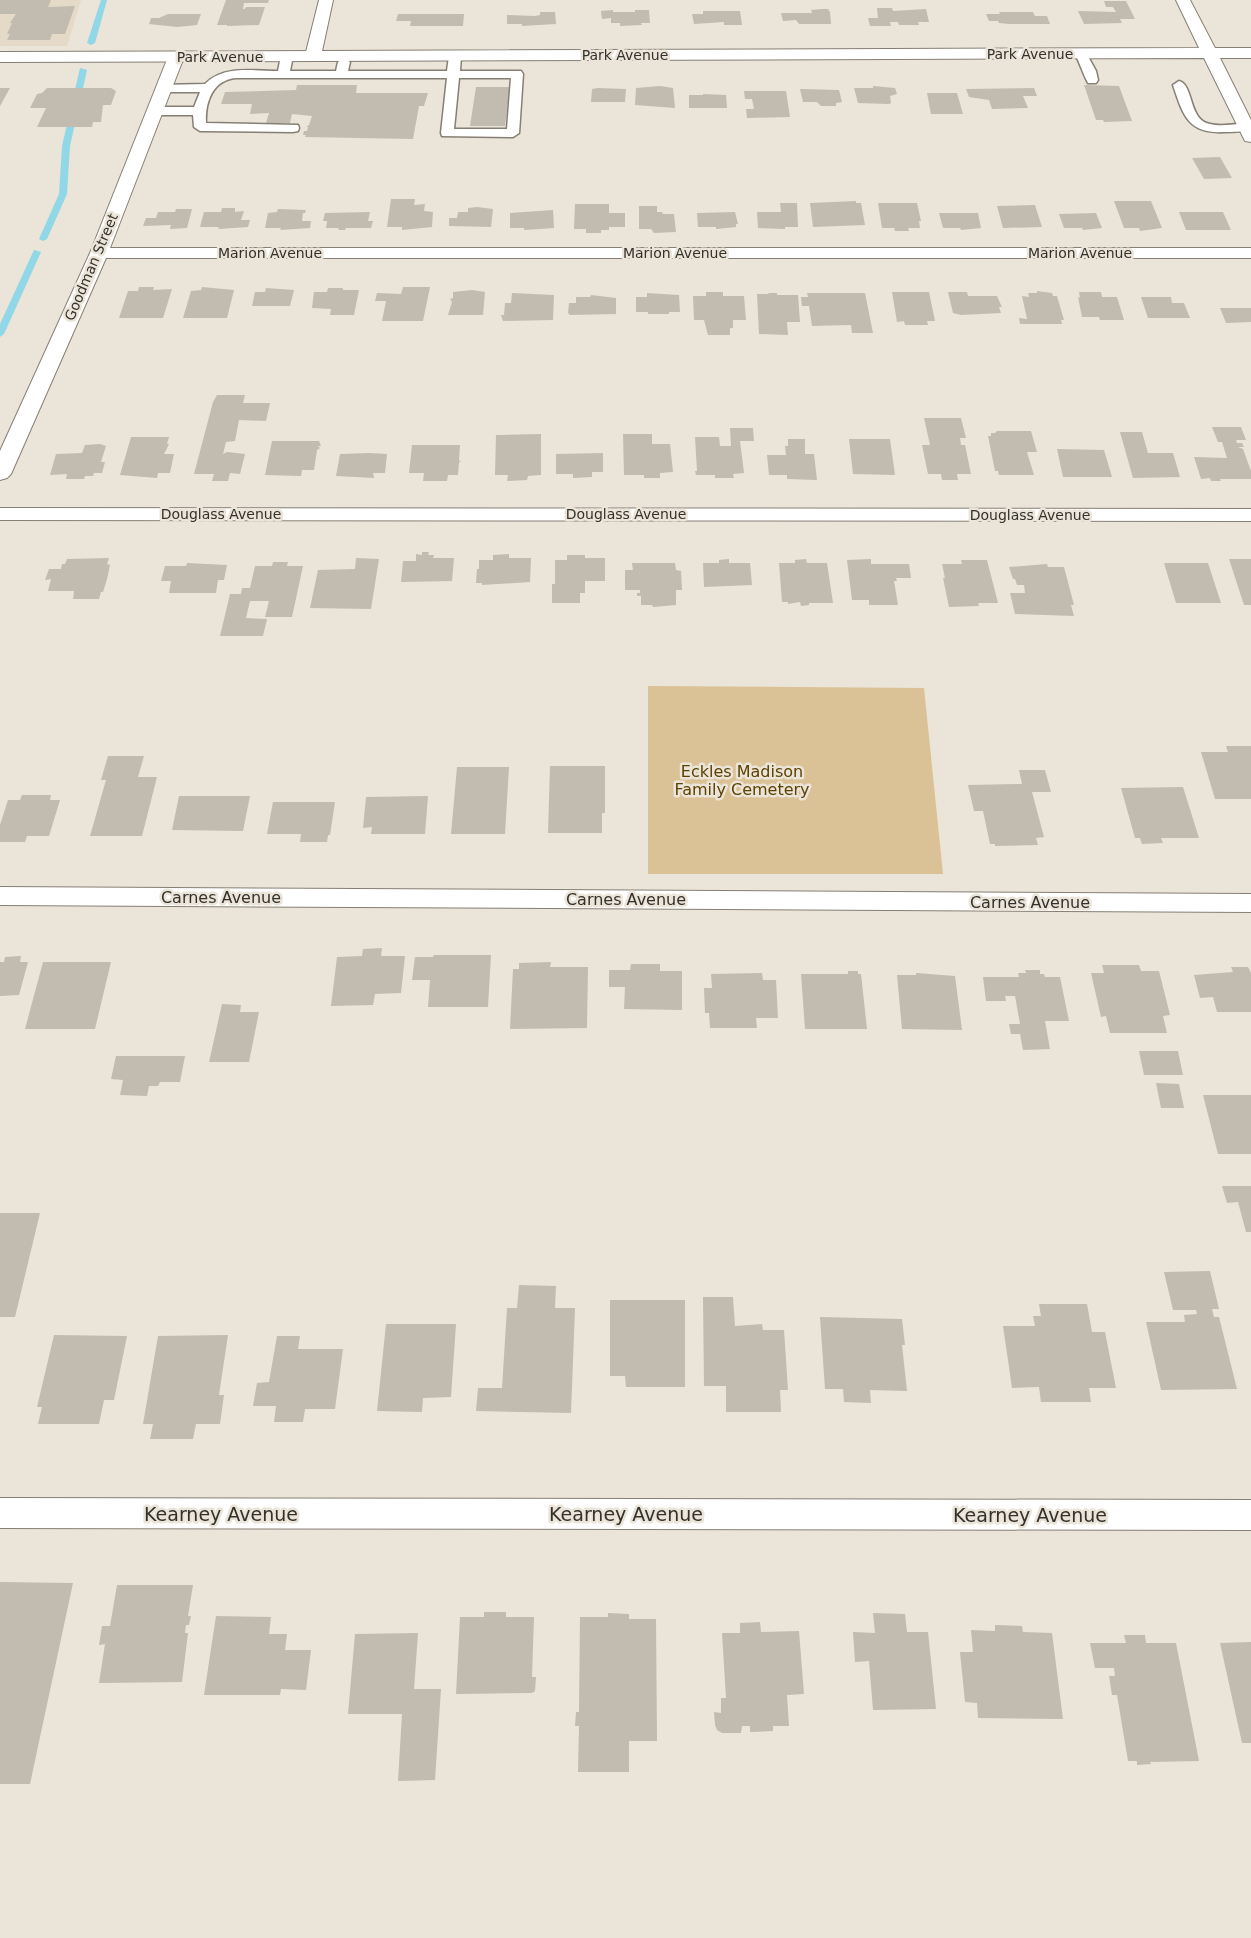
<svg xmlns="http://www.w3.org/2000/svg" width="1251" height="1938" font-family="'DejaVu Sans',sans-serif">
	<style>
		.built { fill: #e5dac7 }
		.green { fill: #dbc196 }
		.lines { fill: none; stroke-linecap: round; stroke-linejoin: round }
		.stream { fill: #90d7e7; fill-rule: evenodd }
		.building { fill: #c2bbaf }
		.lane-casing { stroke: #867f74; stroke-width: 3 }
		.street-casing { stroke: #867f74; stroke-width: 2 }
		.secondary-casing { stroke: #867f74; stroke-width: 2 }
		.lane { fill: #fff; fill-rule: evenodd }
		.street { fill: #fff; fill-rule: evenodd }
		.secondary { fill: #fff; fill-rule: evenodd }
		.labels { text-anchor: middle; stroke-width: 5; stroke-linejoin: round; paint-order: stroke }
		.far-street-label { font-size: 14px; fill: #33312c; stroke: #ebe4d8 }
		.park-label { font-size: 16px; fill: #5d4100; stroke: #ebe4d8 }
		.street-label { font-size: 16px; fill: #33312c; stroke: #ebe4d8 }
		.near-street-label { font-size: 19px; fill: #33312c; stroke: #ebe4d8 }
	</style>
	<rect width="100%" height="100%" fill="#ebe4d8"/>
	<!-- built -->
	<path class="built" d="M0 0H81L67 46H0Z"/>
	<!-- green -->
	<path class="green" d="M648 686 924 688 943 874H648Z"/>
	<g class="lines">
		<!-- stream -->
		<path class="stream" d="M101 0H107L95 43 91 45 87 43Z
			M80 68 87 70 70 146 67 194 47 239 43 241 39 239 59 194 62 146Z
			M34 250 41 252 4 334 0 337V324Z"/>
	</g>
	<!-- building -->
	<path class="building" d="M0 0H51L48 7 75 6 65 34H52L50 40H7L10 34H7L12 23H10L16 14H0Z
		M226 0H269L268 3H244L243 9H245L246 7H265L259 25 227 26V25H217Z
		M1104 1H1126L1135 19H1120L1122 23 1084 24 1078 11 1116 12 1113 7H1106Z
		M877 8H892L893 11 926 9 929 22H918L919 25H899L898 22H890L891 26H870L868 18H878Z
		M822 9H828L830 12 831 24H799L796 20 783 21 781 13H812L811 10Z
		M613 10V12H635V10H649L650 23H641L642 25 620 26V23H611V18L602 19 601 11Z
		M703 11H740L742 25H724V22L694 24 692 14H703Z
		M540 12H555L556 24 522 26V24H507V15L535 16 540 15Z
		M999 12H1033L1035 16H1047L1050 24H1009L999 23 998 21H989L986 14H1000Z
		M168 14H201L197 25 177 27 149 24 151 18H159Z
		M398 14H464L463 26H410L411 21H396Z
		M297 85H357L356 93H428L424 106H419L413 139 305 137 306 135H303L304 131H307L308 127H306L309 125 312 116 292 114 290 123H266L269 113 250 114 252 104H221L225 92 296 90Z
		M1084 85 1119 86 1132 121 1104 122 1103 120H1096Z
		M660 86 673 88 675 108 635 105 636 88Z
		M873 86 895 88 897 94 890 96 891 103 889 104 858 103 854 88H873Z
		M476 87H510L505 126H470Z
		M0 88H10L0 106Z
		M47 88H111L116 91 111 105H103L101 122H93L92 127H37L46 108H30L37 94 42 93Z
		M598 88 626 89 625 102H591L592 89Z
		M1034 88 1037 96H1023L1028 108 992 109 989 100 969 97 966 89Z
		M800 89 839 90 842 102 836 103V106H821L817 102H803Z
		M744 91H786L790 117 747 118 746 109H754L752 99H745Z
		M927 93H957L963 114H931Z
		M703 94 726 95 727 108H689V95H703Z
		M1220 157 1232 178 1204 179 1192 158Z
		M391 199H415L414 205 425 204 424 211 433 212 432 227 402 230V227H387Z
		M856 201V203H861L865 225 813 227 810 203Z
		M1114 201H1151L1162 228 1140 231 1139 228H1124Z
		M780 203H797L798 227H785V229L758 228 757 212H781Z
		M878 203H917L921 221H919L920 228H908L909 231H895L894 228H882Z
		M575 204H609V213H625V227H609V230H601V233H586V229H574Z
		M1035 205 1042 227 1003 228 997 206Z
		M639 206H657V212H662L663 214H674L676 232 654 233 651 229H639Z
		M477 207 493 209 491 227 449 226V218H457L458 212H468V208Z
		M222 208H235V212L244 211 241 220H250L248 227 219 229 218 227H200L204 212H221Z
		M176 209H192L187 228 170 229 171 225 143 226 146 218H156L158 212H175Z
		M278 209 306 210 305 213H303L302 221H311L310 228 280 230 281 228H265L268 213 277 212Z
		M553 210 554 228 524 230V228H510V213Z
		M370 212 368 221H373L371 228H346L345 230H339L338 228H326L327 221H323L325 213Z
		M735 212 738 224H736V227L716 229V227H698L697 213Z
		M1179 212H1223L1231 230H1186Z
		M939 213H978L981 228 961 230 960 228H943Z
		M1096 213 1102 228 1083 230 1082 228H1064L1059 214Z
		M139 287H154L153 290 172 289 163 318H119L128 291H138Z
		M202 287 234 290 227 318H183L191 291 201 290Z
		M403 287H430L423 321H382L386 301H375L377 293 401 294Z
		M266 288 294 290 290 306H252L255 292H265Z
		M328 288H343V290H359L354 315H330L331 309 312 308 314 292H327Z
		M472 290 485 292 483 315H448L452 302 450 299 453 298V292Z
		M1037 291 1052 293 1053 296H1057L1064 320H1061L1062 324H1020L1019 318 1027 319 1022 296 1029 297 1028 293H1037Z
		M706 292H723V296H744L746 320H733V328H730V335H708L704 320H694L693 296H706Z
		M892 292H929L935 321H927L928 325H905L904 321 897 322Z
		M948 292H967L968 296H997L1001 305 1002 307H999L1001 313 961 315 953 313Z
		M1079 292H1101L1102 297H1117L1124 320H1100L1099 317H1082L1078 297 1080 298Z
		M512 293 554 295 553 320 503 321 501 315H504L505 303H511Z
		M647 293 679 295 680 312H669V314H648V312H636V297H647Z
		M768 293H777V295H798L800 322H787L788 335 759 334 757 294H769Z
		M807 293H865L873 333H852L851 325 812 326 809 306H802L801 297H808Z
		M591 295 616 298V314L570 315 568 313 569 303H576V297H590Z
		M1141 297H1171L1172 303H1184L1190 318H1148Z
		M1220 308H1251V322L1226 323Z
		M217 395H245L243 403H270L266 421 239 420 235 441 226 442 223 454 227 452 245 454 240 474 230 473 228 481H212L214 474H194L213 402Z
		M924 418H961L966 438H960L961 445H965L971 474H957L958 480H942L941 474H928L922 445H930Z
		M1212 427H1241L1246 440H1236L1237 443H1242L1244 447H1238L1243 449 1251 471V479H1220L1221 481H1211L1210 478 1201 479 1194 457 1227 458 1222 442H1218Z
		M730 428H753L754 441H740L744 473 733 474 734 478H715V475H696L695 471H697L695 437H719L720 446H731Z
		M997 431H1031L1037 452H1027L1034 475H999L998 471H995L988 436H991V433H995Z
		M1120 432H1142L1148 453H1173L1180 477 1133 478Z
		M541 434V475L528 476 527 480 507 481 508 475H495L496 435Z
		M623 434H652V444H670L673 472 660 473V478H644V475H624Z
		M131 437H169L167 444H169L164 454H174L170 473H158L157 478 120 475Z
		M788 439H805V454H814L817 480 787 479V475H769L767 455H786L785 446H788Z
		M849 439H890L895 475 853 474Z
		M272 441H319L321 446H318L320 448 317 450 314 470H302L301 476 265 475Z
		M100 444 106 446 101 462H105L102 473H94L93 476H85L84 479H66L67 474 50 475 56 454 82 453 85 445Z
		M412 445H460L459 460 461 462H459L458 475H448L447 481H423L424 473H409Z
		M1057 449 1104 450 1112 477H1063Z
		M369 453 387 454 385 473H373L374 478 336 476 340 454Z
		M603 453V472H592V477L573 478V474H556V454Z
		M422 552H429L428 555H434L433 558H454L452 581 401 582 403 561H416V554L422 555Z
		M509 554V558H531L530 582 482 585V583H476L477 569H479V560H493V555Z
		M567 555H585V558H605V581H585V593H580V603H552V584H555V560H567Z
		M109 558 107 564 110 565 107 579 103 592H101L99 599H73L74 591H48L51 579 45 580 49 569H61L62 564H65L67 559Z
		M356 558 379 559 371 609 310 608 318 570 355 569Z
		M729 559V563H750L752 585 704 587 703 563H719V560Z
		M806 559 807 563H827L833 603H809V605L801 606 800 602 788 604V602H782L779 563H795V560Z
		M871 559V564H909L911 578H896L897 581H894L898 605H869V600H852L847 560Z
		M1229 559H1251V605H1244Z
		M961 560H987L998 603H978L979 606 949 607 943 578H945L942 564H962Z
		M273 562H288L287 566H303L292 617H265L269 601H250L246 618 267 619 263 636H220L230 594H241L242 588H250L255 566H272Z
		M187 563 227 565 224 580H218L216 593H169L171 581H161L165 566H186Z
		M632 563H675L676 570 681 571 682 590H676V605L653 607 652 605H641V596H637V593H640V590H625V570H633Z
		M1164 563H1208L1221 603H1176Z
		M1047 564 1048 567H1064L1074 605H1071L1074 616 1015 614 1010 593H1025L1024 585H1017L1015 579H1013L1009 567Z
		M1226 746H1251V799H1215L1201 752H1228Z
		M108 756H144L138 777H157L142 836H90L106 780H101Z
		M550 766H605V813H602V833H548Z
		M457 767H509L505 834H451Z
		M1019 770H1045L1051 792H1032L1044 837 1036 838 1038 845 995 846V844H990L983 811H974L968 785 1022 784Z
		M1183 787 1199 838H1161L1163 843 1142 844 1140 838H1135L1121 788Z
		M22 795H51L50 800H60L49 836H27L25 842H0V825L8 800H20Z
		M179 796H250L243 831 172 830Z
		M428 796 425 834H371L372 827 363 828 366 797Z
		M273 802H335L330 835H328L327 842H300L301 834H267Z
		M382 948 381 956H405L401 993 375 994 373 1005 331 1006 337 957 362 956 363 949Z
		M434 955H491L488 1007H428L430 980H412L415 957H433Z
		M21 956 20 962H28L19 995 0 996V962H4L5 957Z
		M43 962H111L95 1029H25Z
		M551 962 550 967H588L587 1028 510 1029 513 969H519V963Z
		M631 964H660V971H682V1010L624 1009 625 987H609V970H630Z
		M1102 965H1139L1141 971H1159L1170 1015 1163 1016 1167 1033H1110L1106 1016 1101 1017 1091 973H1104Z
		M1231 967H1248L1251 973V1012H1217L1213 997 1200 998 1194 975 1233 972Z
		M1025 970H1040V974H1044L1045 977H1060L1069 1021H1045L1050 1049 1023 1050 1020 1034H1011L1009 1024H1020L1015 996H1005L1006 1001H986L983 977H1019L1018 973H1026Z
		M848 971H858V974H861L867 1029H805L801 974H848Z
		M762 973 763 980H776L778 1018H756L757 1028H710L709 1013H705L704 988H712L711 974Z
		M916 973 955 976 962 1030 902 1029 897 975H916Z
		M222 1004 241 1005 240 1012H259L249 1062H209Z
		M1139 1051H1178L1183 1075H1144Z
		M116 1056H185L180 1082H160L158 1086H149L147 1096 120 1095 123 1080 111 1079Z
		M1156 1083 1179 1084 1184 1108H1161Z
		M1203 1095H1251V1154H1218Z
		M1222 1186H1251V1232H1246L1238 1202 1227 1203Z
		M0 1213H40L15 1317H0Z
		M1210 1271 1219 1309H1212L1214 1317H1219L1237 1389 1161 1390 1146 1322H1185L1184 1315 1197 1314 1196 1310H1173L1164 1272Z
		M519 1285 556 1286 555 1308H575L571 1413 476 1411 478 1388H502L507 1308H517Z
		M703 1297H733L735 1326 762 1324 763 1330H784L788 1390H780L781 1412H726V1386H704Z
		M610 1300H685V1387H626L625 1376H610Z
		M1039 1304H1087L1092 1332H1105L1116 1388H1089L1091 1402H1041L1039 1387 1012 1388 1003 1326H1035L1033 1316H1041Z
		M820 1317 902 1319 905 1345H902L907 1391 870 1390 871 1403 844 1402 843 1389H825Z
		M386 1324H456L451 1397 423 1398 422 1412 377 1411Z
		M54 1335 127 1336 114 1400H104L99 1424H38L42 1407H37Z
		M228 1335 219 1395H224L220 1424H196L193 1439H150L153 1424H143L158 1336Z
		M277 1336H300L298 1349H343L335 1409H305L303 1422H274L276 1406H253L257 1383 269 1382Z
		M0 1582 73 1583 30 1784H0Z
		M117 1585H193L188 1616H191L189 1625H186L185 1633H188L182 1682 99 1683 105 1644 99 1645 102 1626H110Z
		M484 1612H506V1617H534L532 1677H536L535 1691 532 1693 456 1694 460 1617H484Z
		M608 1613 629 1614V1619H656L657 1741H629V1772H578L579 1726H575L576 1712H579L580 1617H608Z
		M873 1613 905 1614 907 1632H928L936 1709 873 1710 869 1661 855 1662 853 1632 875 1633Z
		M216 1616 271 1617 269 1634H287L285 1650H311L306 1690 281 1689 280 1695H204Z
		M760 1622 761 1632 799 1631 804 1694 787 1695 789 1726H773V1731L750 1732V1726H742L741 1733H722L717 1730 715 1725 714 1712 721 1713V1698H726L722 1633H740V1623Z
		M995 1625 1022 1626 1023 1632 1052 1633 1063 1719 978 1718 977 1703 965 1702 960 1652H973L971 1630 995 1631Z
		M418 1633 414 1689H441L435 1780 398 1781 402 1714H348L355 1634Z
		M1124 1635H1145L1146 1643H1176L1199 1761 1150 1762 1151 1764 1137 1765V1761H1128L1117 1695H1112L1109 1676H1115L1114 1668H1095L1090 1643H1126Z
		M1251 1642V1743H1242L1220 1643Z"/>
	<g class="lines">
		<!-- lane casing -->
		<g class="lane-casing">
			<path id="lane" d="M1081 50 1085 51 1096 71 1098 80 1096 83H1088C1083 74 1080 63 1075 54Z
				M287 52 293 56 290 71H336L338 62 344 58 350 62 348 71H447L449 56 455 52 461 56 460 71H521L523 74 519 133 513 137 442 136 441 133 447 78H236C212 80 205 103 206 123L298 125 299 128 298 131 293 132 200 131 194 127 193 115H155L149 111 155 107H194L200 92H164L160 91 158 88 160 85 205 84C223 65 254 71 278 71L281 56ZM459 78H511L507 129H454Z
				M1179 81C1194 85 1188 120 1210 124 1221 127 1234 124 1246 123L1251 124V129C1243 132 1233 132 1224 132 1188 134 1183 115 1173 85Z"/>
		</g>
		<!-- street casing -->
		<g class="street-casing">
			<path id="street" d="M319 0H333L321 56 319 59H307L305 56Z
				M176 52 182 54 184 57 110 248H1251V258H106L11 474 7 478 0 480V451L90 253 168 57 170 54Z
				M0 508 1251 509V521L0 520Z
				M0 887 1251 894V912L0 905Z
				M0 1498 1251 1500V1530L0 1528Z"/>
		</g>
		<!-- secondary casing -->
		<g class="secondary-casing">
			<path id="secondary" d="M1176 0H1190L1215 48H1251V58H1220L1251 120V142L1245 141 1243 137 1204 58 0 62V52L1199 48Z"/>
		</g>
		<!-- lane -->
		<use href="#lane" class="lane"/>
		<!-- street -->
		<use href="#street" class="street"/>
		<!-- secondary -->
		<use href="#secondary" class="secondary"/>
	</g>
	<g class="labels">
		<!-- far-street labels -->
		<g class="far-street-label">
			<text x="1030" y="59">Park Avenue</text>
			<text x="625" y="60">Park Avenue</text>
			<text x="220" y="62">Park Avenue</text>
			<text x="270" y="258">Marion Avenue</text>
			<text x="675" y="258">Marion Avenue</text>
			<text x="1080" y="258">Marion Avenue</text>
			<text transform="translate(91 267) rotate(-67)" y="5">Goodman Street</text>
			<text x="221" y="519">Douglass Avenue</text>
			<text x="626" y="519">Douglass Avenue</text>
			<text x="1030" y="520">Douglass Avenue</text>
		</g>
		<!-- park labels -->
		<g class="park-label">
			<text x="742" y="777">Eckles Madison<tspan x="742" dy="18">Family Cemetery</tspan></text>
		</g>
		<!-- street labels -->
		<g class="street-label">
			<text x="221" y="903">Carnes Avenue</text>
			<text x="626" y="905">Carnes Avenue</text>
			<text x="1030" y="908">Carnes Avenue</text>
		</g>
		<!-- near-street labels -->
		<g class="near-street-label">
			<text x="221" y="1521">Kearney Avenue</text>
			<text x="626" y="1521">Kearney Avenue</text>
			<text x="1030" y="1522">Kearney Avenue</text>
		</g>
	</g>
</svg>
